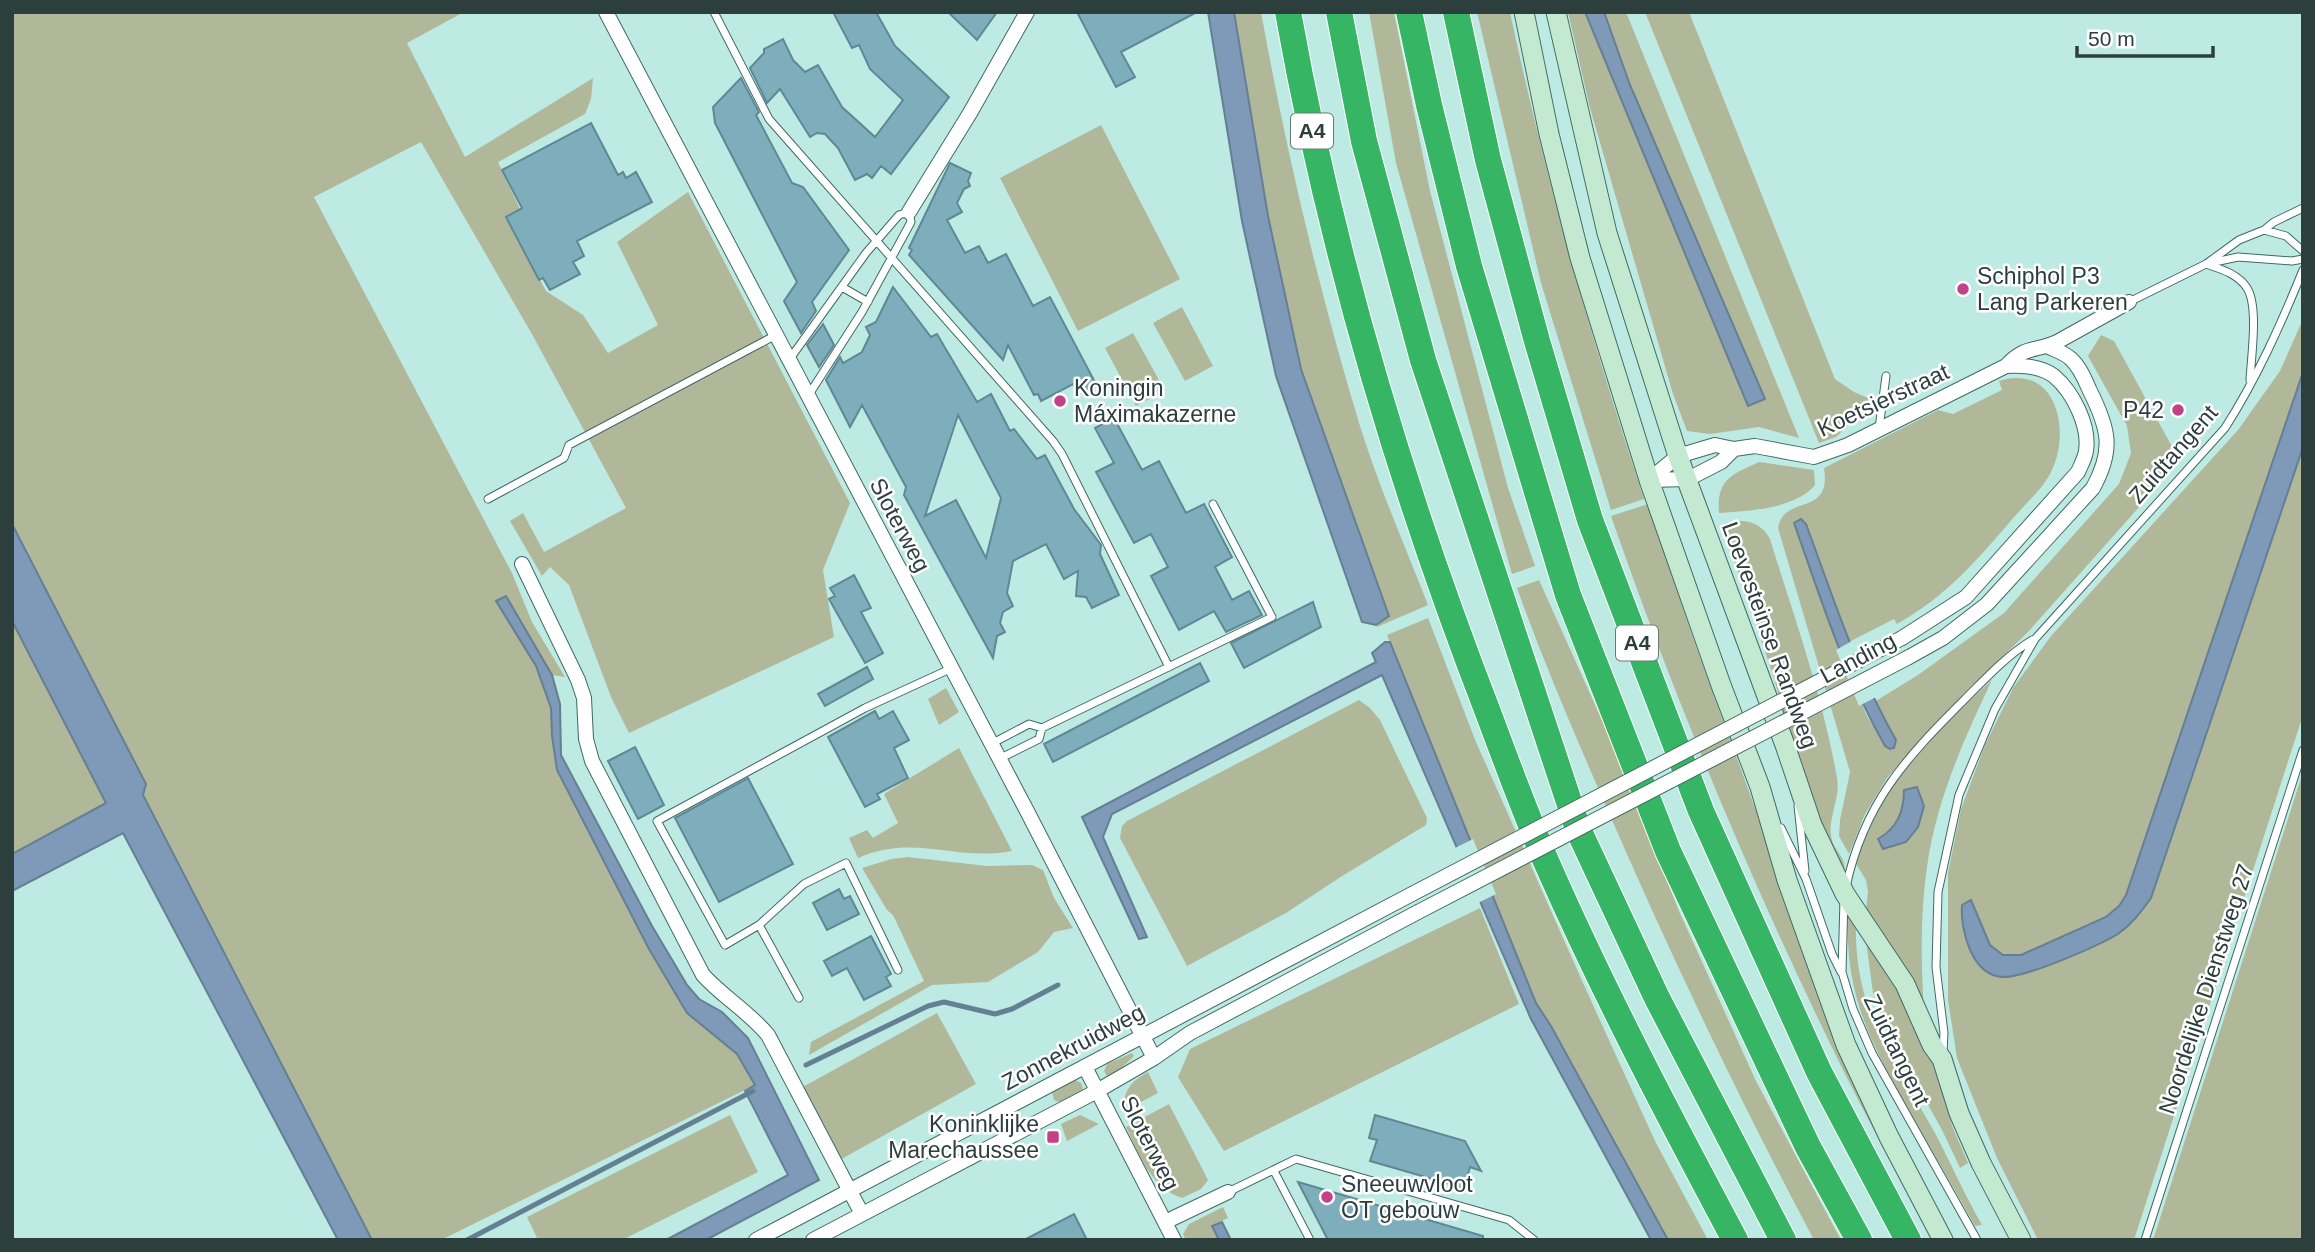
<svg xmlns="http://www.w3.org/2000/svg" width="2315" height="1252" font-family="Helvetica,sans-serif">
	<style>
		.green { fill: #b1b89a }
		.water { fill: #7e9ab8; stroke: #657f93; stroke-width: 2 }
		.pier { fill: #bdebe3 }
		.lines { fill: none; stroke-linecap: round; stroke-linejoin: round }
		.stream { stroke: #657f93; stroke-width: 5 }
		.building { fill: #7eaebc; stroke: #5f8894; stroke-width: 2; fill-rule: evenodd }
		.lane-casing { stroke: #406a64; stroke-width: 9 }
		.street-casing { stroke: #406a64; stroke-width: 16 }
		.secondary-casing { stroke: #406a64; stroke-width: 21 }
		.highway-casing { stroke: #fff; stroke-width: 28 }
		.lane { stroke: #fff; stroke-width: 7 }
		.street { stroke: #fff; stroke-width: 14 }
		.secondary { stroke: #c3e9d0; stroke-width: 19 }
		.highway { stroke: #36b664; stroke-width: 26 }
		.street-bridge-casing { stroke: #406a64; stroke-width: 16; stroke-linecap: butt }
		.street-bridge { stroke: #fff; stroke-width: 14 }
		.poi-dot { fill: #c34189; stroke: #fff; stroke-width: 2.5 }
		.labels { text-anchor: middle; stroke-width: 5; stroke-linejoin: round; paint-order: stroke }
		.shield { fill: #fff; stroke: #6b7976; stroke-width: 2 }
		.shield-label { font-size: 21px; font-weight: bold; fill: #2c3f3c }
		.poi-label { font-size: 23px; fill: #2c3f3c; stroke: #fff; text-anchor: start }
		.street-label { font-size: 23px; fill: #2c3f3c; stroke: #fff }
	</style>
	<rect width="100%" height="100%" fill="#bdebe3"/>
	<!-- green -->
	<path class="green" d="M12 12H464L407 43 465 157 593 78 591 99 585 114 498 162 520 209 506 217 546 291 583 315 608 353 658 325 617 242 688 192 850 503 823 570 834 637 629 733 611 697 569 585 550 567 542 576 510 521 523 513 544 552 626 508 533 336 421 142 314 197 512 573 532 622 565 677 552 675 506 596 496 601 536 666 551 708 552 736 557 770 649 949 686 1013 737 1054 755 1085 441 1240H372L142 795 146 784 12 524Z
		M1234 12H1261C1286 151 1319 291 1360 426 1379 487 1405 546 1428 605L1377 627 1376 625 1389 616 1301 369 1268 216Z
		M1369 12H1394L1430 191 1508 488 1535 566 1512 574 1396 163Z
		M1477 12H1510C1545 177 1591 339 1644 499L1611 510 1541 283Z
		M1568 12H1585L1748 406 1764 399 1630 85 1604 12H1626L1799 438 1759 427 1710 434 1687 431 1673 394 1590 108Z
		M1645 12H1689L1835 379 1854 392 1875 401 1836 437 1819 443Z
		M1101 125 1180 279 1078 331 1000 178Z
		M1182 307 1213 366 1185 381 1153 323Z
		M2303 319V372L2126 895 2119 906 2106 917 2021 955H2003L1990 945 1971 901 1984 970 2000 977 2018 976 2049 965 2117 934 2151 898 2303 447V715L2134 1240H2038L1997 1158 1957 1058 1948 1000V873L1961 809 1985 745 2013 688 2051 636 2238 430 2280 371Z
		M1133 333 1165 391 1136 406 1105 348Z
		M2101 335 2114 341 2180 461 2029 631 1938 720 1887 778 1865 814 1849 854 1839 836 1840 820 1850 772 1778 528C1784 493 1832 518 1824 468L1938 410 1953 414 2002 390 1999 381C2016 375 2036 377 2048 393 2062 412 2063 443 2054 465 2047 485 2029 500 2015 516 1979 558 1946 597 1897 624L1894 619 1849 642 1806 524 1834 637 1866 714 1885 746 1896 740 1874 702 1918 675 2004 613 2119 484 2131 453 2127 426 2088 356Z
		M1759 462 1814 470 1815 485C1795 509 1748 511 1719 513 1716 479 1733 474 1759 462Z
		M1648 504 1694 641 1815 972 1913 1203C1890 1160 1866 1116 1844 1072 1756 894 1676 703 1611 516Z
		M1732 521C1749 520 1761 523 1770 539 1794 617 1823 697 1837 778 1841 797 1828 817 1831 836 1834 853 1848 856 1844 876L1805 790 1773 675 1723 528V524Z
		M1539 580 1601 718 1679 911 1756 1081 1841 1240H1814C1738 1097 1669 952 1605 804 1574 733 1543 661 1517 588Z
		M1428 618 1476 742 1583 983 1655 1141 1708 1240H1668L1551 1026 1536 1003 1387 635Z
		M12 621 106 803 12 854Z
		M1992 680C1964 739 1936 801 1927 867 1920 915 1921 963 1924 1011L1865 918 1868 892 1866 880 1856 864C1881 782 1932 736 1992 680Z
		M946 688 959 712 939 725 928 699Z
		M1359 700 1370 708 1380 720 1427 818 1426 825 1339 878 1286 913 1187 966 1120 838 1122 826 1127 821Z
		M959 748 1012 851C957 862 914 833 858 858L849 838 867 830 873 838 898 823 884 794Z
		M2303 772V1240H2153Z
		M908 857 987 866 1032 865 1043 870 1054 898 1073 928 1054 932 1038 952 988 982 932 985 809 1055 811 1042 924 981 893 915 887 910 862 868 891 859Z
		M1480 908 1519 1004 1224 1151 1178 1077 1190 1049Z
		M1848 913 1856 919C1853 1013 1893 1057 1935 1133 1951 1164 1965 1195 1982 1225L1975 1226C1955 1190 1934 1154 1914 1119 1873 1047 1844 998 1848 913Z
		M1865 934 1924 1036 1953 1128 1968 1163 1960 1168 1942 1130 1885 1027 1873 993Z
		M937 1013 976 1084 829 1166 790 1094Z
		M1132 1053 1134 1056 1113 1076H1107L1104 1071 1107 1064Z
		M1148 1072 1158 1093 1124 1111C1122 1092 1131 1081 1148 1072Z
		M1075 1080 1081 1083 1083 1088 1081 1092 1059 1102 1054 1100 1052 1092Z
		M1169 1104 1208 1180 1201 1189 1182 1198C1150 1187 1140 1155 1126 1127Z
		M730 1115 758 1172 622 1240H538L527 1217Z
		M1080 1115 1099 1124 1067 1141 1061 1124Z
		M1223 1207 1228 1218 1212 1226 1219 1240H1186L1183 1234 1189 1224Z"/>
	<!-- water -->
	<path class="water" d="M1208 12H1234L1268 216 1301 369 1389 616 1376 625 1362 622 1276 376 1242 221Z
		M1585 12H1604L1630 85 1765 399 1748 406Z
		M2303 372V447L2151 898C2141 912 2132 924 2118 934 2098 946 2025 978 2003 977 1972 976 1960 930 1962 905L1971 900 1990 945 2003 955H2021L2106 917 2119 906 2126 895Z
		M1801 519 1806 524C1833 597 1857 672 1896 740L1894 748 1890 749 1885 746C1845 676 1821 599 1794 523Z
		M12 524 146 784 143 795 372 1240H338L123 833 12 891V854L106 803 12 621Z
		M506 596 552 675 560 704 561 755 652 926 687 985 699 999 722 1012 748 1038 819 1180 706 1240H666L788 1175 745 1091 755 1085 737 1054 687 1013 649 949 557 770 552 736 551 708 536 666 496 601Z
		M1385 642H1390L1536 1003 1551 1026 1668 1240H1651L1531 1019 1382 675 1112 814 1103 837 1147 937 1139 939 1082 817 1376 662 1372 653Z
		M1917 787 1924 806 1918 827 1906 842 1883 849 1878 839C1897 828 1904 812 1904 790Z
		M1222 1222 1231 1240H1219L1212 1226Z"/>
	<!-- pier -->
	<path class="pier" d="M1852 641 1876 697 1859 706 1836 650Z
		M1473 839 1496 894 1478 903 1455 848Z"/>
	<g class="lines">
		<!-- stream -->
		<path class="stream" d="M806 1065 928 1006 944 1002 995 1014 1012 1009 1058 985
			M467 1240 753 1091"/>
	</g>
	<!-- building -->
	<path class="building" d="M833 12H876L895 46 949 97 891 174 881 166 872 178 867 174 855 180 838 148 825 134 817 133 810 137 780 89 767 103 750 68 764 53V49L783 39 793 60 805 72 818 65 842 107 875 137 903 100 870 69 859 45 852 48Z
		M948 12H997L977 40Z
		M1077 12H1197L1121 52 1135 77 1116 87Z
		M741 78 759 112 756 115 792 183 803 187 849 250 812 302 816 311 801 333 784 301 797 282 715 123 713 107Z
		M591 123 618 175 623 172 626 178 636 172 652 202 577 241 584 256 573 262 580 274 550 290 543 278 539 280 506 217 522 208 502 170Z
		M950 163 971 173 968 181 970 186 964 189 957 203 962 212 947 220 965 253 979 246 988 263 1006 254 1033 306 1050 297 1096 384 1078 394 1073 384 1041 401 1038 394 1034 395 1008 345 1003 360 909 255 912 250 909 248Z
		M893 287 931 337 937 334 977 402 991 394 1010 431 1014 429 1037 459 1045 455 1074 509 1101 545 1100 554 1119 595 1092 608 1086 597 1076 596 1078 571 1064 579 1046 544 1013 561 1007 593 1013 606 1003 612 1000 623 1005 632 997 636 993 658 904 495 906 487 862 405 850 427 826 380 840 357 843 363 862 352 870 335 866 327 876 322ZM958 415 1001 498 986 558 956 500 925 516Z
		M823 324 834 345 819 367 807 345Z
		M1114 418 1142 470 1159 461 1186 513 1204 504 1232 557 1215 567 1232 600 1249 591 1262 615 1226 632 1214 611 1179 630 1151 576 1168 567 1151 534 1134 543 1096 472 1114 463 1095 428Z
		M854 575 871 608 861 612 883 653 865 663 829 599 835 596 830 588Z
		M1313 602 1321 627 1244 668 1231 643Z
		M1200 663 1209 681 1053 762 1044 744Z
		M867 667 873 679 825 706 818 694Z
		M875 711 879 719 893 711 909 740 894 748 908 778 877 794 880 799 865 807 828 737Z
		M635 747 664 805 638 819 608 761Z
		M748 778 793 864 719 902 675 818Z
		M839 889 844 899 850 896 859 914 827 930 813 903Z
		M871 936 891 974 886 977 891 986 864 1000 847 968 832 976 824 961Z
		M1375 1115 1465 1141 1481 1171 1470 1167 1464 1188 1370 1161 1377 1140 1369 1138Z
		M1298 1182 1483 1236V1240H1328Z
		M1074 1214 1087 1240H1024Z"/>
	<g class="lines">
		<!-- lane casing -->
		<g class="lane-casing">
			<path id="lane" d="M714 12 769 119 1053 441 1062 454 1169 667
				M2264 230 2286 236 2303 251
				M2210 263 2238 257 2292 261 2303 259
				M2206 264C2221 269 2238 274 2247 288 2259 307 2251 358 2250 380
				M842 287 868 302
				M2129 302 2206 264 2239 240 2264 230 2274 222 2303 208
				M789 360 866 253 899 215 909 212 911 222 862 312 808 396
				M1879 428 1886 376
				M488 499 564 458 569 445 776 335
				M991 744 1029 724 1042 728 1272 617 1213 504
				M999 759 1039 739 1042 728
				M1798 806 1805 871
				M1781 828 1806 879 1832 954 1841 972
				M1846 887C1864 803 1905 759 1964 700 1986 678 2005 657 2032 640
				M1844 899 1842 972 1853 1009 1872 1053 1977 1240
				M759 925 799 998
				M898 970 846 863 804 884 759 925 725 945 657 821 865 708 950 669
				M1943 1052 1944 1033 1936 967 1938 892 1959 795 1995 709 2035 639 2225 428C2257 378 2281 324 2303 270
				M1274 1171 1310 1240
				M1228 1192 1296 1159 1509 1220 1534 1240
				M2145 1240 2303 750"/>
		</g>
		<!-- street casing -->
		<g class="street-casing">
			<path id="street" d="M606 12 1028 813 1154 1058
				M909 212 970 113 1027 12
				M1649 480 1678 456 1715 445 1734 449 1755 446 1814 457 1848 445 2006 366C2025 345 2035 352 2057 342L2129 302
				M1649 480 1688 479 1721 462 1734 449
				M522 564 578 680 584 698 586 739 592 761 703 975C723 997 749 1012 768 1035L862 1214
				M1902 638 1966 597 2078 472C2081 465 2085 458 2086 451 2090 426 2073 392 2054 376 2041 366 2021 365 2006 366
				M1909 657 1943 638 1987 604 2093 488C2114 450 2109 429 2090 391 2085 380 2080 367 2071 359 2065 353 2055 350 2047 346
				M1085 1067 1174 1240
				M1165 1222 1228 1192
				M756 1240 1412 894
				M813 1240 1097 1091 1154 1058 1190 1033 1418 912"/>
		</g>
		<!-- secondary casing -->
		<g class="secondary-casing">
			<path id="secondary" d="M1524 12 1549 134 1580 258 1649 480 1721 685 1760 787 1787 880 1846 1045 1889 1137 1943 1240
				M1556 12 1607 233 1678 456 1785 745 1812 825 1845 894 1905 984 1932 1045 1942 1059 1959 1113 1981 1163 2021 1240"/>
		</g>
		<!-- highway casing -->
		<g class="highway-casing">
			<path id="highway" d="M1288 12C1331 252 1401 488 1489 715 1508 766 1527 818 1549 868 1605 995 1670 1118 1735 1240
				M1339 12 1364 141 1423 360 1578 829 1657 998 1783 1240
				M1409 12 1429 105 1469 266 1568 595 1668 851 1808 1147 1859 1240
				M1456 12 1488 160 1537 341 1590 520 1701 811 1819 1072 1908 1240"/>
		</g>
		<!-- lane -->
		<use href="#lane" class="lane"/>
		<!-- street -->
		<use href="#street" class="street"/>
		<!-- secondary -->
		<use href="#secondary" class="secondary"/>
		<!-- highway -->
		<use href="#highway" class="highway"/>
		<!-- street-bridge casing -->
		<g class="street-bridge-casing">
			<path id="street-bridge" d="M1412 894 1902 638
				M1418 912 1909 657"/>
		</g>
		<!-- street-bridge -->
		<use href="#street-bridge" class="street-bridge"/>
	</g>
	<!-- markers -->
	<g class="poi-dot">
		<circle cx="1963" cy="289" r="7"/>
		<circle cx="1060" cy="401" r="7"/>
		<circle cx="2178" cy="410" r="7"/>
		<rect x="1046" y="1130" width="14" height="14" rx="3.5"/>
		<circle cx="1327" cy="1197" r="7"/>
	</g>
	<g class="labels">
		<!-- shield labels -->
		<g class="shield">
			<rect x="1291" y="113.5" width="42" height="35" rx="5"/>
			<rect x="1616" y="625.5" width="42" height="35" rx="5"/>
		</g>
		<g class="shield-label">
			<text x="1312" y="138">A4</text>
			<text x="1637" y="650">A4</text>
		</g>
		<!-- poi labels -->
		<g class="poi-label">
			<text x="1977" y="284">Schiphol P3<tspan x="1977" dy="26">Lang Parkeren</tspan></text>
			<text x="1074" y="396">Koningin<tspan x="1074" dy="26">Máximakazerne</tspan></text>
			<text x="2164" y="418" text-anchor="end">P42</text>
			<text x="1039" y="1132" text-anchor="end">Koninklijke<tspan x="1039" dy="26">Marechaussee</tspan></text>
			<text x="1341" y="1192">Sneeuwvloot<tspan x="1341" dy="26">OT gebouw</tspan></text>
		</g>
		<!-- street labels -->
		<g class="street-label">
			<text transform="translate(1883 400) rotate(-25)" y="8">Koetsierstraat</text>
			<text transform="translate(2173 454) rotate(-49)" y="8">Zuidtangent</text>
			<text transform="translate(900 525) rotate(62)" y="8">Sloterweg</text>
			<text transform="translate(1770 635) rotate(70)" y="8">Loevesteinse Randweg</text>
			<text transform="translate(1858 658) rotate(-28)" y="8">Landing</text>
			<text transform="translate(2206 989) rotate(-72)" y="8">Noordelijke Dienstweg 27</text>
			<text transform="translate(1073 1047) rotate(-28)" y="8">Zonnekruidweg</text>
			<text transform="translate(1897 1050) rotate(64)" y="8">Zuidtangent</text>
			<text transform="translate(1150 1143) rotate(63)" y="8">Sloterweg</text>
		</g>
	</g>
	<!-- border -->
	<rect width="2315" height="1252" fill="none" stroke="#2c3f3c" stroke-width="28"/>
	<!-- scale -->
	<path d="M2077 46v10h136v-10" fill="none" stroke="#2c3f3c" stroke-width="3.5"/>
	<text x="2088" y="46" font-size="21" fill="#2c3f3c" stroke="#ffffff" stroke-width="5" paint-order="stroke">50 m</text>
</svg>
